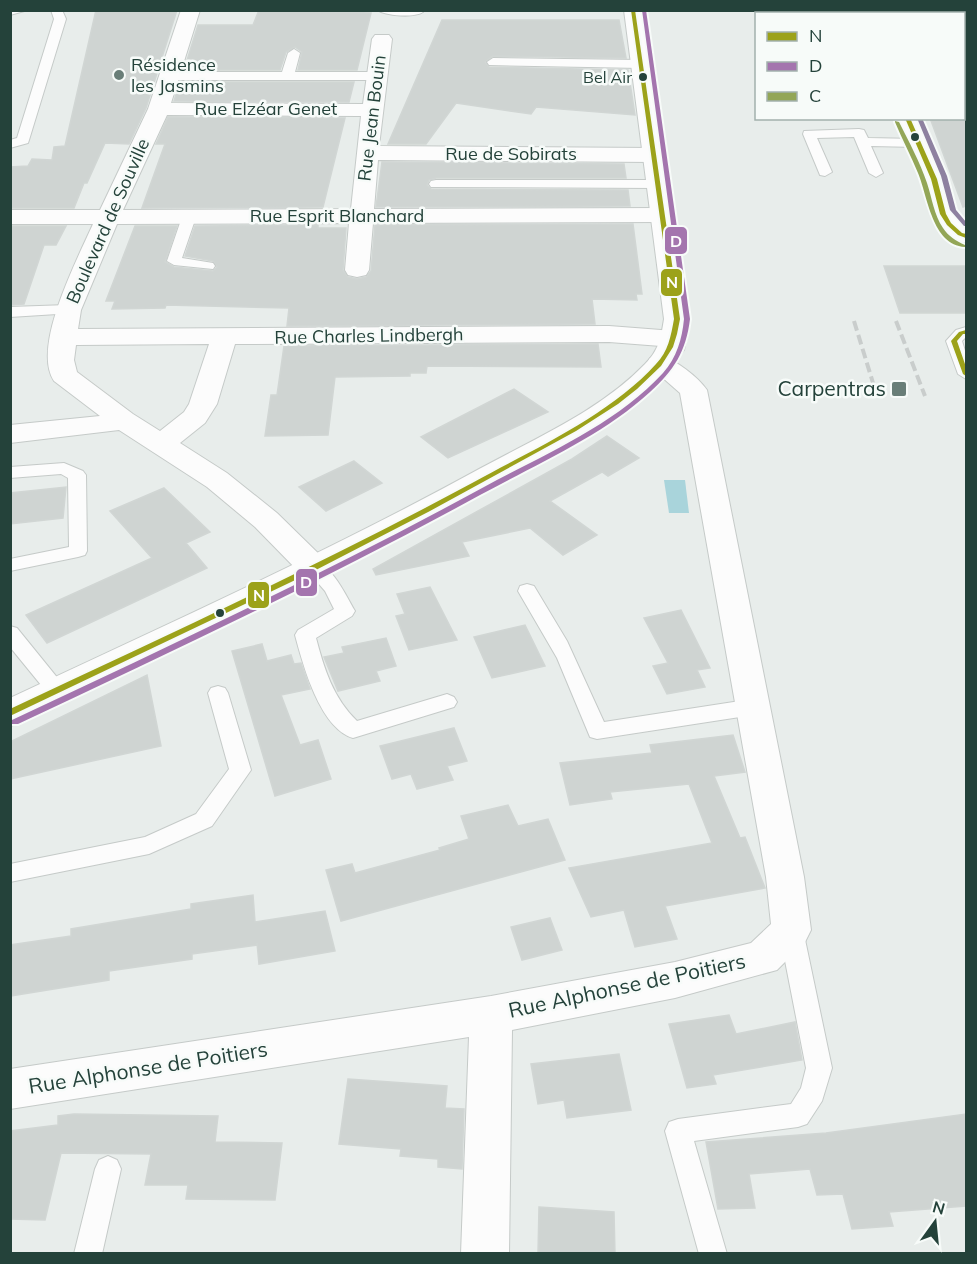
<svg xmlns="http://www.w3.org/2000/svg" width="977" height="1264" font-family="Mulish,sans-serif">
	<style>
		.water { fill: #a9d4db }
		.building { fill: #cfd4d2; stroke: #d1d6d4; stroke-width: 1.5 }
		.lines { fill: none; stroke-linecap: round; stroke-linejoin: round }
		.service-casing { stroke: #c5cac8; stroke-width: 2 }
		.minor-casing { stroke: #c5cac8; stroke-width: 2 }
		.tertiary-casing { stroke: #c5cac8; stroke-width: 2 }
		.service { fill: #fcfcfc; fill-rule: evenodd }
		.minor { fill: #fcfcfc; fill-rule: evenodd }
		.tertiary { fill: #fcfcfc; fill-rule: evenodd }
		.rail { stroke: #c9cdcc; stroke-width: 4; stroke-dasharray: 10 4.5; stroke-linecap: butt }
		.bus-1-casing { stroke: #f7fbf9; stroke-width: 4 }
		.bus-2-casing { stroke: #f7fbf9; stroke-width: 4 }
		.bus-3-casing { stroke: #f7fbf9; stroke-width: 4 }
		.bus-4-casing { stroke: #f7fbf9; stroke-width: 4 }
		.bus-1 { fill: #9ca21a; fill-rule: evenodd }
		.bus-2 { fill: #a475ae; fill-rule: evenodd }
		.bus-3 { fill: #93a657; fill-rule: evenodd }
		.bus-4 { fill: #8e81a0; fill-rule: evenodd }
		.poi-dot { fill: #697e78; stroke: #f7fbf9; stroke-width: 2 }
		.bus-dot { fill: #24423a; stroke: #f7fbf9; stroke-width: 2 }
		.labels { text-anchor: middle; stroke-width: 5; stroke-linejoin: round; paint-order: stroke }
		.far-bus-label { font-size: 16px; fill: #24423a; stroke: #f7fbf9; text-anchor: end }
		.far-poi-label { font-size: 18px; fill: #24423a; stroke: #f7fbf9; text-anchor: start }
		.far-street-label { font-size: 18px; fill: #24423a; stroke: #f7fbf9 }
		.poi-label { font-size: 21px; fill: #24423a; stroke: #f7fbf9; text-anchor: end }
		.street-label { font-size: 21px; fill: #24423a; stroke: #f7fbf9 }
		.line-badge { stroke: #f7fbf9; stroke-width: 2 }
		.badge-label { font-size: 16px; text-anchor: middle; font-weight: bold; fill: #fff }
	</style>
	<rect width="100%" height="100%" fill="#e8edeb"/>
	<!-- water -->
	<path class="water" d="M664 480H685L689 513H669Z"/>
	<!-- building -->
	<path class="building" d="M96 10H177L146 108 129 144 105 143 87 183H84L74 208H10V167L28 166 32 159 52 160 54 147 65 146Z
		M259 10 371 13 357 70H298L302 52 295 47 286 52 280 70H184L198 25H253Z
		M442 20H619L626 58 493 56 485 62 489 67 628 70 635 115 536 107 531 114 456 103 426 144H388Z
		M180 82H354L349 102 174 101Z
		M168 117 345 118 323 207 142 208 165 144H156Z
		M930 118H966V206L963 207Z
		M382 162 624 164 626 178H436L429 180 427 185 431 189 628 190 630 206 376 207Z
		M633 224 642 294H636L637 300 592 299 595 324 287 326 289 308 166 305 165 308 112 309 115 301H106L135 226H177L165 262 174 267 213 271 217 267 213 261 185 256 195 226 318 225V228H346L343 270 348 277 357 279 366 277 371 271 375 225Z
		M10 226H66L56 245H44L24 304 10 305Z
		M884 266H966V313H900Z
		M598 344 601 367 427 366 426 373H410V376L335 377 328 435 265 436 271 395H277L284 346Z
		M514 389 548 412 448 458 421 437Z
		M607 436 639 458 608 476 602 472 550 501 597 535 563 555 530 528 462 542 469 556 376 575 373 569 572 459Z
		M354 461 382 483 326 511 299 487Z
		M66 487 63 518 10 524V493Z
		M164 488 210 532 186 543 207 568 47 643 26 615 152 558 110 511Z
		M430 587 457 640 409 650 396 616 405 614 397 594Z
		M681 610 710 668 697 670 705 687 667 694 653 666 668 663 644 618Z
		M525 625 545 666 492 678 474 637Z
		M386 638 396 666 376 671 380 681 338 691 324 657 344 653 342 647Z
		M262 644 267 661 291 655 294 664 301 663 310 689 281 695 300 745 318 740 331 779 275 796 232 651Z
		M147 675 161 746 10 779V742Z
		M454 728 467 761 447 766 453 780 417 789 411 774 392 779 380 746Z
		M733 735 745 772 714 776 740 838 745 837 765 888 665 906 677 939 635 947 624 910 591 917 569 868 712 843 689 784 610 792 612 799 570 805 560 763 652 753 650 745Z
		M508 805 518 826 548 819 565 860 341 921 326 870 352 864 355 873 440 850 439 848 469 839 461 816Z
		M253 895 255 922 325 911 335 951 259 964 257 943V945L192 954V959L109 971V980L10 996V945L71 936V929L191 909V904Z
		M550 918 562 950 522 960 511 927Z
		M729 1015 736 1034 795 1022 802 1060 713 1075 716 1084 687 1088 669 1024Z
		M619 1054 631 1110 567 1118 564 1100 538 1104 531 1064Z
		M348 1079 447 1086 445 1108 464 1109 462 1169 438 1167V1159L400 1156 401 1149 339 1144Z
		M74 1114 218 1116 215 1142 282 1143 275 1200 186 1199 188 1185H145L151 1154 61 1153 45 1220 10 1219V1131L58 1125V1116Z
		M966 1114V1206L889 1212 893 1226 852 1229 843 1194 817 1195 810 1169 749 1174 755 1208 718 1209 706 1142 826 1133Z
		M539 1207 614 1212 615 1254H538Z"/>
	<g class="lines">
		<!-- service casing -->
		<g class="service-casing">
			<path id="service" d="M10 10H28L10 15Z
				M51 10H62L66 19 29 140 28 143 10 148V140L17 138 54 19Z
				M377 10H422L423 12C414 18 386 16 377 10Z
				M294 49 300 53 295 72H377L383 76 377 80H172L166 76 172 72H282L288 53Z
				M493 58 641 60 647 64 641 68 489 65 487 62Z
				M964 99H966V107H964Z
				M859 129 864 130 868 138 917 139 923 143 917 147 871 146 883 173 876 177 869 173 854 137 817 138 832 172 825 176 820 175 803 134 804 131Z
				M436 180H659L666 184 659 188 431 187 429 184 431 181Z
				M189 213 196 217 182 258 213 263 215 266 213 269 174 265 167 261 182 217Z
				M68 305 76 310 73 313 10 317V307Z
				M966 327V337L962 341 966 354V379L958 374 946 341 956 330Z
				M64 463 83 471 86 475 87 551 85 555 78 557 10 571V559L69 547 68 478 61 474 10 478V467Z
				M313 561C333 566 345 594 355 611L352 616 316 638C324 668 333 698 357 721L447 694 454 697 457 702 454 707 353 738C320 728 303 665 295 635L298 630 334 609 325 591 304 567 306 563Z
				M527 584 534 586 567 641 604 722 753 699 760 702 763 707 760 712 753 715 597 739 590 737 557 658 518 591 520 586Z
				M10 626 17 628 64 686 67 691 64 696 57 698 50 696 10 647Z
				M218 686 225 688 228 693 251 770 212 826 149 854 10 882V864L145 837 196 814 229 769 208 693 211 688Z
				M791 920 799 923 803 930 832 1068 822 1101 807 1124 798 1127 694 1141 727 1254H699L665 1131 669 1122 678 1119 791 1104 801 1088 806 1068 779 930 783 923Z
				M108 1156 117 1160 121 1169 102 1254H74L95 1169 99 1160Z"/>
		</g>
		<!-- minor casing -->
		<g class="minor-casing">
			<path id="minor" d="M181 10H200L171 103 363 104 372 39 375 35H389L392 39 379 146 654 148 662 150 665 155 662 160 654 162 378 160 374 209 663 208 671 210 675 215 671 220 663 222 373 223 369 270 366 275 357 277 348 275 345 270 349 223 117 224 81 310 78 329 609 326 674 331 683 333 687 339 683 345 674 347 609 342 235 344 217 404 205 423 180 443 227 473 277 513 324 559 329 567 324 575 313 578 302 575 255 527 207 487 119 430 10 443V425L100 416 54 381C31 347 78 258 93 224H10V210H100L148 109ZM167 115 361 116 351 209 123 210ZM209 344 189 404 184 412 160 431 133 414 77 372 74 360 76 345Z
				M964 14 966 15V27L964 26Z
				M964 57 966 58V75L964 74Z
				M660 356C676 360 697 376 707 390L804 877 811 930 805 942 777 970 675 998 512 1030 509 1254H461L469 1037 10 1109V1069L491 996 675 962 751 943 771 924 766 877 680 393 647 364 650 358Z"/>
		</g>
		<!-- tertiary casing -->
		<g class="tertiary-casing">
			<path id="tertiary" d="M624 10H642L690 319 684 350 665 375 631 404 592 429 473 498 346 565 22 722 10 726V698C168 624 328 552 481 468 536 438 601 410 645 364 659 350 661 338 664 319Z
				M848 10H867L868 14H849Z
				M897 118H918L945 179 955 214 966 227V243C930 236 932 207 923 179 916 158 905 138 897 118Z"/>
		</g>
		<!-- service -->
		<use href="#service" class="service"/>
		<!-- minor -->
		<use href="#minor" class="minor"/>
		<!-- tertiary -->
		<use href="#tertiary" class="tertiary"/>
		<!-- rail -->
		<path class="rail" d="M854 321 877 396
			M896 321 925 396"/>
		<!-- bus-1 casing -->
		<g class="bus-1-casing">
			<path id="bus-1" d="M631 10H635L680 319 677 334 673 347 661 366 637 389 618 404 576 431 430 511 312 572 10 716V709C166 636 322 564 474 482 534 449 610 415 656 364 668 352 671 336 674 319Z
				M905 118H910L937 179 946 214 951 223 962 233 966 234V238L958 235 947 225 940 214 931 179Z
				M966 330V334H963L957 341 966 367V376L963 374 951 341 959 332Z"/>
		</g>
		<!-- bus-2 casing -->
		<g class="bus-2-casing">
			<path id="bus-2" d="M642 10H646L690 319C686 352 674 370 650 392 602 436 537 464 480 495 329 578 173 651 18 724H12L11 722 12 720C171 645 330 571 484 487 545 454 615 425 663 373 677 357 682 339 684 319Z"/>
		</g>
		<!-- bus-3 casing -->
		<g class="bus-3-casing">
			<path id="bus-3" d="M895 121 899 122C909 142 920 162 927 183 932 198 934 215 943 228 948 236 956 241 965 245V247C932 245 928 197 918 173 911 156 902 139 895 122Z"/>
		</g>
		<!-- bus-4 casing -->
		<g class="bus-4-casing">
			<path id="bus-4" d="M917 118H922L947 176 956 210 966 222V226H964L950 210 941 176Z"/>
		</g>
		<!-- bus-1 -->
		<use href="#bus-1" class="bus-1"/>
		<!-- bus-2 -->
		<use href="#bus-2" class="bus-2"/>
		<!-- bus-3 -->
		<use href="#bus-3" class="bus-3"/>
		<!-- bus-4 -->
		<use href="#bus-4" class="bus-4"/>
	</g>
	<!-- markers -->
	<g class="poi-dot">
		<circle cx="119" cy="75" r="6"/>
		<rect x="891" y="381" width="16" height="16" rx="3"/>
	</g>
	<g class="bus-dot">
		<circle cx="643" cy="77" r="5"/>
		<circle cx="915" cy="137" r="5"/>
		<circle cx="220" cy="613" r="5"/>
	</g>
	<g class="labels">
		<!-- far-bus labels -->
		<g class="far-bus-label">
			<text x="632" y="83">Bel Air</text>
		</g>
		<!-- far-poi labels -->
		<g class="far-poi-label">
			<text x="131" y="71">Résidence<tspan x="131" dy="21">les Jasmins</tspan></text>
		</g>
		<!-- far-street labels -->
		<g class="far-street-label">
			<text x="266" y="115">Rue Elzéar Genet</text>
			<text transform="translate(372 118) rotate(-83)" y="6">Rue Jean Bouin</text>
			<text x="511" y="160">Rue de Sobirats</text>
			<text x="337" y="222">Rue Esprit Blanchard</text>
			<text transform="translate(108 221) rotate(-66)" y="6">Boulevard de Souville</text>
			<text transform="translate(369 336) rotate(-1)" y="6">Rue Charles Lindbergh</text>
		</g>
		<!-- poi labels -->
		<g class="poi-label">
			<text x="886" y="396">Carpentras</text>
		</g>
		<!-- street labels -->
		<g class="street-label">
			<text transform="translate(627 986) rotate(-12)" y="7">Rue Alphonse de Poitiers</text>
			<text transform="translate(148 1068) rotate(-9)" y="7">Rue Alphonse de Poitiers</text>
		</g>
	</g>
	<g class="line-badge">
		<rect x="664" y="226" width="24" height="29" rx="6" fill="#a475ae"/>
		<rect x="660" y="268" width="23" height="29" rx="6" fill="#9ca21a"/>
		<rect x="295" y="568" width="23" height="29" rx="6" fill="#a475ae"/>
		<rect x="247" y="581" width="23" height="28" rx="6" fill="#9ca21a"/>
	</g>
	<g class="badge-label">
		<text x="676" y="247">D</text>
		<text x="672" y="288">N</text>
		<text x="306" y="588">D</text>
		<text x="259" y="601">N</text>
	</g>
	<!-- border -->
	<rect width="977" height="1264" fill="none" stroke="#24423a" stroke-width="24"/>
	<!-- legend -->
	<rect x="755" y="12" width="210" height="108" fill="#f7fbf9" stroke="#a3b1ad" stroke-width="1.5"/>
	<rect x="767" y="32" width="30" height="9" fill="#9ca21a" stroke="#a3b1ad" stroke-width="1.5"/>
	<text x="809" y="42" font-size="18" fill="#24423a">N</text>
	<rect x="767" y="62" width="30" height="9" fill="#a475ae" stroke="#a3b1ad" stroke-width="1.5"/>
	<text x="809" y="72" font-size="18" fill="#24423a">D</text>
	<rect x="767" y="92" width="30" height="9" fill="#93a657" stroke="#a3b1ad" stroke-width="1.5"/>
	<text x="809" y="102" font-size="18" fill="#24423a">C</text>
	<!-- north arrow -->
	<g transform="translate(935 1222) rotate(15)" stroke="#f7fbf9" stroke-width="4.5" paint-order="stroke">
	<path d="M0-4.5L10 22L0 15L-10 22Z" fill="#24423a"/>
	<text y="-9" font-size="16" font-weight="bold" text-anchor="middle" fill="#24423a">N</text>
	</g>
</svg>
